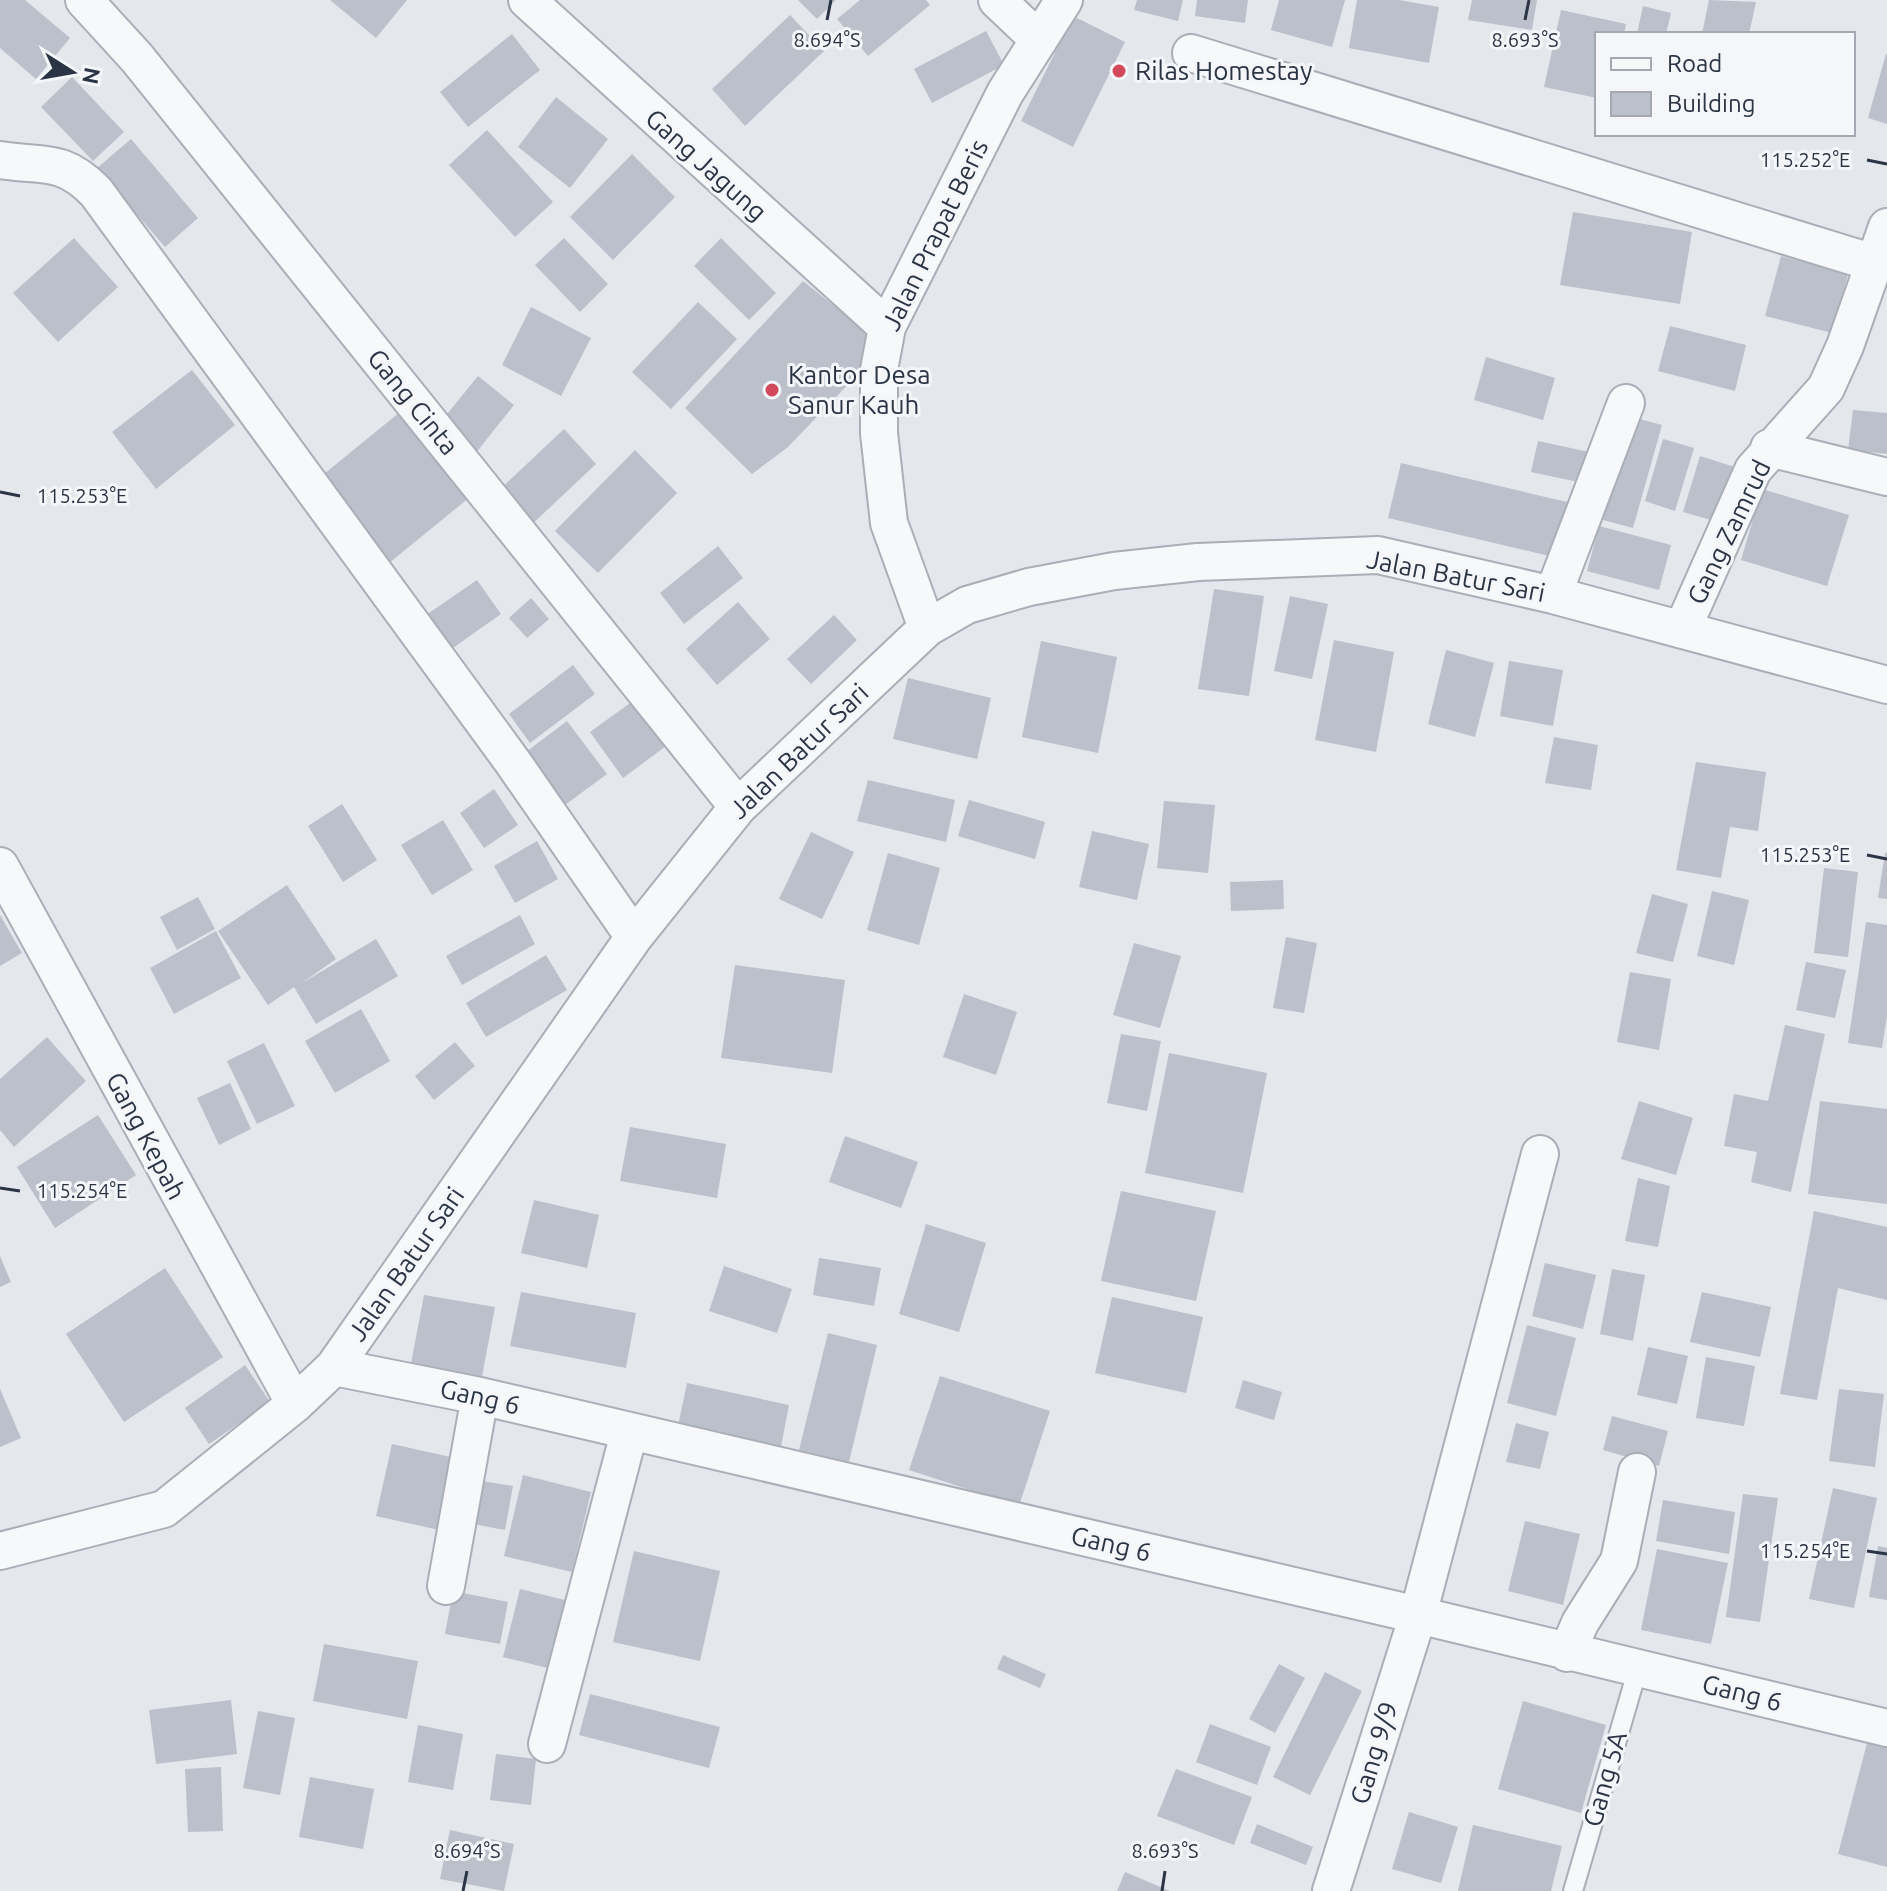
<svg xmlns="http://www.w3.org/2000/svg" width="1887" height="1891" font-family="Ubuntu,sans-serif">
	<style>
		.building { fill: #bbc0ca }
		.lines { fill: none; stroke-linecap: round; stroke-linejoin: round }
		.service-casing { stroke: #a9aeb7; stroke-width: 22 }
		.minor-casing { stroke: #a9aeb7; stroke-width: 40 }
		.service { stroke: #f7f8fa; stroke-width: 18 }
		.minor { stroke: #f7f8fa; stroke-width: 36 }
		.ticks { fill: none; stroke: #2b3445; stroke-width: 3 }
		.poi-dot { fill: #d1495b; stroke: #f4f6f9; stroke-width: 3 }
		.labels { text-anchor: middle; stroke-width: 6; stroke-linejoin: round; paint-order: stroke }
		.poi-label { font-size: 26px; fill: #2b3445; stroke: #f4f6f9; text-anchor: start }
		.street-label { font-size: 26px; fill: #2b3445; stroke: #f4f6f9 }
		.ticks-label { font-size: 20px; text-anchor: middle; fill: #2b3445; stroke: #f4f6f9; stroke-width: 6; stroke-linejoin: round; paint-order: stroke }
	</style>
	<rect width="100%" height="100%" fill="#e4e7ec"/>
	<!-- building -->
	<path class="building" d="M0 0H25L70 38 36 79 0 48Z
		M330 0H407L376 38Z
		M798 0H836L817 19Z
		M860 0H926L930 5 868 56 837 19Z
		M1137 0H1183L1178 21 1134 10Z
		M1197 0H1248L1245 23 1195 16Z
		M1279 0H1345L1332 47 1271 30Z
		M1357 0H1399L1439 7 1429 63 1349 48Z
		M1472 0H1537L1532 30 1468 20Z
		M1709 0 1756 2 1749 34H1702Z
		M1643 6 1671 13 1666 34H1637Z
		M1561 10 1626 24 1624 34H1597V98L1544 87Z
		M790 15 824 51 745 126 712 89Z
		M1073 16 1125 42 1073 147 1021 121Z
		M986 31 1004 65 932 103 914 69Z
		M512 34 540 70 468 127 440 92Z
		M1886 54H1887V124L1868 118Z
		M72 77 124 132 93 161 41 107Z
		M556 97 608 139 570 188 518 147Z
		M487 130 553 202 515 237 449 165Z
		M131 139 198 218 165 247 97 168Z
		M632 154 675 197 613 260 570 217Z
		M1573 212 1692 232 1680 304 1560 285Z
		M74 238 118 287 58 342 13 293Z
		M564 238 608 284 580 312 535 265Z
		M721 238 776 293 749 320 694 266Z
		M1781 256 1848 274 1832 333 1765 316Z
		M803 281 873 337 860 372 788 447 752 474 685 408Z
		M698 302 737 339 671 409 632 372Z
		M531 307 591 338 561 396 502 365Z
		M1670 326 1746 345 1735 391 1658 371Z
		M1486 357 1555 378 1543 420 1474 400Z
		M192 370 235 425 156 489 112 432Z
		M478 376 514 405 475 454 439 424Z
		M1853 410 1887 413V454L1848 450Z
		M400 412 470 497 383 568 313 483Z
		M1632 417 1662 425 1633 528 1603 520Z
		M564 429 596 464 528 528 496 493Z
		M1663 439 1694 448 1675 511 1645 501Z
		M1538 441 1589 452 1583 483 1531 472Z
		M635 450 677 493 598 573 555 531Z
		M1700 456 1735 467 1718 522 1683 512Z
		M1401 463 1567 502 1554 557 1388 518Z
		M1762 489 1849 515 1827 586 1741 560Z
		M1599 526 1671 545 1659 590 1587 571Z
		M718 546 743 578 684 624 660 593Z
		M477 580 501 614 450 650 426 615Z
		M1214 589 1264 596 1249 696 1198 689Z
		M1290 596 1328 604 1312 679 1274 671Z
		M531 598 549 619 527 638 509 618Z
		M738 602 770 639 717 685 686 649Z
		M834 615 857 640 811 684 787 659Z
		M1334 640 1394 652 1376 752 1315 740Z
		M1041 641 1117 657 1098 753 1022 737Z
		M1446 650 1494 663 1475 737 1428 724Z
		M1509 661 1563 670 1553 726 1500 716Z
		M573 665 595 694 530 743 509 714Z
		M908 678 991 698 977 759 893 739Z
		M633 701 666 746 623 778 590 732Z
		M567 721 607 774 565 805 526 752Z
		M1554 737 1598 745 1591 790 1545 783Z
		M1696 762 1766 772 1758 831 1730 827 1721 878 1676 870Z
		M868 780 955 800 946 842 857 821Z
		M494 789 518 825 484 848 460 813Z
		M969 800 1045 822 1035 859 958 836Z
		M1164 801 1215 805 1208 873 1157 868Z
		M342 804 377 860 343 882 308 826Z
		M443 820 473 870 432 895 401 845Z
		M1092 831 1149 844 1137 900 1079 887Z
		M811 832 854 852 822 919 779 899Z
		M537 841 558 879 515 903 494 866Z
		M888 853 940 868 919 945 867 930Z
		M1885 853H1887V899L1878 898Z
		M1824 868 1858 872 1848 957 1814 953Z
		M1283 880 1284 909 1231 911 1230 882Z
		M287 885 336 959 302 983 376 939 398 976 316 1024 294 987 268 1005 218 931Z
		M1712 891 1749 900 1734 965 1697 956Z
		M1652 894 1688 904 1673 962 1636 953Z
		M198 897 215 929 177 950 160 917Z
		M0 915 22 953 0 966Z
		M520 915 535 944 462 985 446 956Z
		M1866 922 1887 925V1016L1882 1048 1848 1043Z
		M216 931 241 978 174 1014 150 968Z
		M1286 937 1317 943 1304 1013 1273 1008Z
		M1134 943 1181 956 1160 1028 1113 1015Z
		M546 955 567 990 486 1037 466 1003Z
		M1806 962 1846 970 1835 1018 1796 1010Z
		M735 965 845 980 832 1073 721 1058Z
		M1630 972 1671 979 1659 1050 1617 1042Z
		M964 994 1017 1012 996 1075 943 1057Z
		M361 1009 390 1061 335 1093 305 1041Z
		M1785 1025 1825 1034 1791 1192 1751 1182 1757 1152 1724 1146 1734 1094 1768 1101Z
		M1121 1034 1161 1041 1147 1111 1107 1103Z
		M47 1037 86 1081 14 1147 0 1130V1079Z
		M455 1042 475 1066 434 1100 415 1076Z
		M264 1043 295 1106 257 1124 227 1061Z
		M1169 1053 1267 1073 1243 1193 1145 1173Z
		M230 1083 251 1129 219 1145 197 1098Z
		M1639 1101 1693 1118 1676 1175 1621 1159Z
		M1820 1101 1887 1109V1204L1808 1194Z
		M98 1115 136 1175 55 1228 17 1167Z
		M630 1127 726 1144 717 1198 620 1181Z
		M845 1136 918 1162 901 1208 829 1182Z
		M1638 1178 1670 1186 1658 1247 1625 1241Z
		M1121 1191 1216 1211 1196 1301 1101 1281Z
		M534 1200 599 1215 587 1268 521 1253Z
		M1814 1211 1887 1227V1300L1838 1288 1817 1400 1780 1394Z
		M926 1224 986 1243 959 1332 899 1314Z
		M0 1256 11 1282 0 1287Z
		M819 1258 881 1268 874 1306 813 1295Z
		M1545 1263 1596 1275 1583 1329 1532 1316Z
		M724 1266 792 1289 777 1333 709 1311Z
		M165 1268 223 1357 124 1422 66 1334Z
		M1612 1269 1645 1275 1633 1341 1600 1334Z
		M521 1292 636 1313 626 1368 510 1346Z
		M1702 1292 1771 1307 1760 1357 1690 1342Z
		M424 1295 495 1307 480 1387 409 1374Z
		M1112 1297 1203 1317 1186 1393 1095 1373Z
		M1527 1325 1576 1338 1556 1416 1507 1403Z
		M828 1333 877 1345 849 1462 799 1450Z
		M1648 1347 1688 1356 1677 1404 1637 1395Z
		M1706 1357 1755 1366 1744 1426 1696 1418Z
		M245 1365 270 1402 209 1444 185 1408Z
		M940 1376 1050 1411 1019 1506 909 1470Z
		M1243 1380 1282 1392 1274 1420 1235 1408Z
		M687 1383 789 1405 779 1457 676 1435Z
		M0 1389 21 1438 0 1447Z
		M1839 1389 1884 1394 1875 1467 1829 1461Z
		M1612 1416 1668 1431 1659 1466 1603 1450Z
		M1516 1423 1549 1432 1540 1469 1506 1462Z
		M392 1444 464 1460 448 1532 376 1516Z
		M523 1475 591 1492 572 1572 504 1556Z
		M481 1481 513 1486 505 1530 473 1524Z
		M1833 1488 1877 1498 1854 1608 1809 1599Z
		M1743 1494 1778 1498 1760 1622 1726 1617Z
		M1663 1500 1735 1512 1729 1554 1656 1541Z
		M1525 1521 1580 1534 1563 1605 1508 1591Z
		M1878 1546 1887 1548V1600L1869 1597Z
		M1657 1549 1728 1563 1711 1644 1641 1630Z
		M634 1551 720 1571 700 1661 613 1642Z
		M520 1589 577 1603 560 1671 503 1657Z
		M453 1591 508 1602 500 1644 445 1634Z
		M324 1644 418 1661 407 1719 313 1701Z
		M1003 1655 1046 1674 1040 1688 997 1669Z
		M1279 1664 1305 1678 1275 1733 1249 1719Z
		M1325 1672 1362 1691 1310 1795 1273 1777Z
		M590 1694 720 1727 709 1768 579 1735Z
		M231 1700 237 1754 156 1764 149 1710Z
		M1523 1701 1606 1725 1581 1813 1498 1789Z
		M258 1711 295 1718 280 1795 243 1788Z
		M1210 1724 1271 1747 1257 1785 1196 1762Z
		M418 1725 463 1734 453 1790 408 1782Z
		M1867 1743 1887 1748V1867L1838 1854Z
		M496 1754 536 1759 531 1805 490 1800Z
		M221 1767 223 1831 188 1832 185 1769Z
		M1176 1769 1252 1797 1234 1845 1157 1816Z
		M310 1777 374 1789 363 1849 299 1837Z
		M1409 1812 1458 1827 1441 1883 1392 1869Z
		M1257 1824 1313 1847 1306 1865 1250 1843Z
		M1473 1825 1562 1846 1551 1891H1458Z
		M450 1830 514 1844 504 1891 440 1879Z
		M1125 1872 1170 1891H1117Z"/>
	<g class="lines">
		<!-- service casing -->
		<g class="service-casing">
			<path id="service" d="M1573 1891 1638 1668"/>
		</g>
		<!-- minor casing -->
		<g class="minor-casing">
			<path id="minor" d="M84 0 137 58 738 807
				M527 0 887 327
				M997 0 1039 40
				M1191 53 1874 263
				M0 160C43 167 62 157 96 192L512 761 634 937
				M1769 448 1887 477
				M1553 595 1626 403
				M927 628 889 523 879 433V370L887 327 1005 93 1064 0
				M1682 630 1753 470 1826 388 1845 346 1887 227
				M0 866 295 1404
				M334 1367 480 1396 1418 1615 1887 1728
				M0 1551 164 1509 295 1404 334 1367 634 937 738 807 927 628 967 605 1029 587 1114 571 1198 562 1378 555 1553 595 1887 685
				M446 1586 480 1396
				M1567 1653 1580 1623 1619 1561 1637 1472
				M547 1744 629 1433
				M1331 1891 1418 1615 1540 1154"/>
		</g>
		<!-- service -->
		<use href="#service" class="service"/>
		<!-- minor -->
		<use href="#minor" class="minor"/>
	</g>
	<!-- ticks -->
	<path class="ticks" d="M827 20 831 0M1525 20 1529 0M1867 160 1887 164M0 492 20 496M1867 855 1887 859M0 1188 20 1191M1867 1551 1887 1554M463 1891 467 1871M1162 1891 1165 1871"/>
	<!-- markers -->
	<g class="poi-dot">
		<circle cx="1119" cy="71" r="8"/>
		<circle cx="772" cy="390" r="8"/>
	</g>
	<g class="labels">
		<!-- poi labels -->
		<g class="poi-label">
			<text x="1135" y="80">Rilas Homestay</text>
			<text x="788" y="384">Kantor Desa<tspan x="788" dy="30">Sanur Kauh</tspan></text>
		</g>
		<!-- street labels -->
		<g class="street-label">
			<text transform="translate(706 165) rotate(42)" y="9">Gang Jagung</text>
			<text transform="translate(935 235) rotate(-64)" y="9">Jalan Prapat Beris</text>
			<text transform="translate(413 402) rotate(51)" y="9">Gang Cinta</text>
			<text transform="translate(1729 532) rotate(-64)" y="9">Gang Zamrud</text>
			<text transform="translate(1456 576) rotate(11)" y="9">Jalan Batur Sari</text>
			<text transform="translate(799 751) rotate(-44)" y="9">Jalan Batur Sari</text>
			<text transform="translate(146 1136) rotate(62)" y="9">Gang Kepah</text>
			<text transform="translate(406 1264) rotate(-55)" y="9">Jalan Batur Sari</text>
			<text transform="translate(480 1397) rotate(13)" y="9">Gang 6</text>
			<text transform="translate(1111 1544) rotate(13)" y="9">Gang 6</text>
			<text transform="translate(1742 1693) rotate(14)" y="9">Gang 6</text>
			<text transform="translate(1374 1753) rotate(-73)" y="9">Gang 9/9</text>
			<text transform="translate(1605 1779) rotate(-74)" y="9">Gang 5A</text>
		</g>
	</g>
	<g class="ticks-label">
		<text x="827" y="47">8.694°S</text>
		<text x="1525" y="47">8.693°S</text>
		<text x="1805" y="167">115.252°E</text>
		<text x="82" y="503">115.253°E</text>
		<text x="1805" y="862">115.253°E</text>
		<text x="82" y="1198">115.254°E</text>
		<text x="1805" y="1558">115.254°E</text>
		<text x="467" y="1858">8.694°S</text>
		<text x="1165" y="1858">8.693°S</text>
	</g>
	<!-- legend -->
	<rect x="1595" y="32" width="260" height="104" fill="#f4f6f9" stroke="#a4a8b1" stroke-width="2"/>
	<rect x="1611" y="58" width="40" height="12" fill="#f7f8fa" stroke="#a4a8b1" stroke-width="2"/>
	<text x="1667" y="72" font-size="24" fill="#2b3445">Road</text>
	<rect x="1611" y="92" width="40" height="24" fill="#bbc0ca" stroke="#a4a8b1" stroke-width="2"/>
	<text x="1667" y="112" font-size="24" fill="#2b3445">Building</text>
	<!-- north arrow -->
	<g transform="translate(72 72) rotate(101)" stroke="#f4f6f9" stroke-width="6" paint-order="stroke">
	<path d="M0-6L14 30L0 20L-14 30Z" fill="#2b3445"/>
	<text y="-12" font-size="22" font-weight="bold" text-anchor="middle" fill="#2b3445">N</text>
	</g>
</svg>
